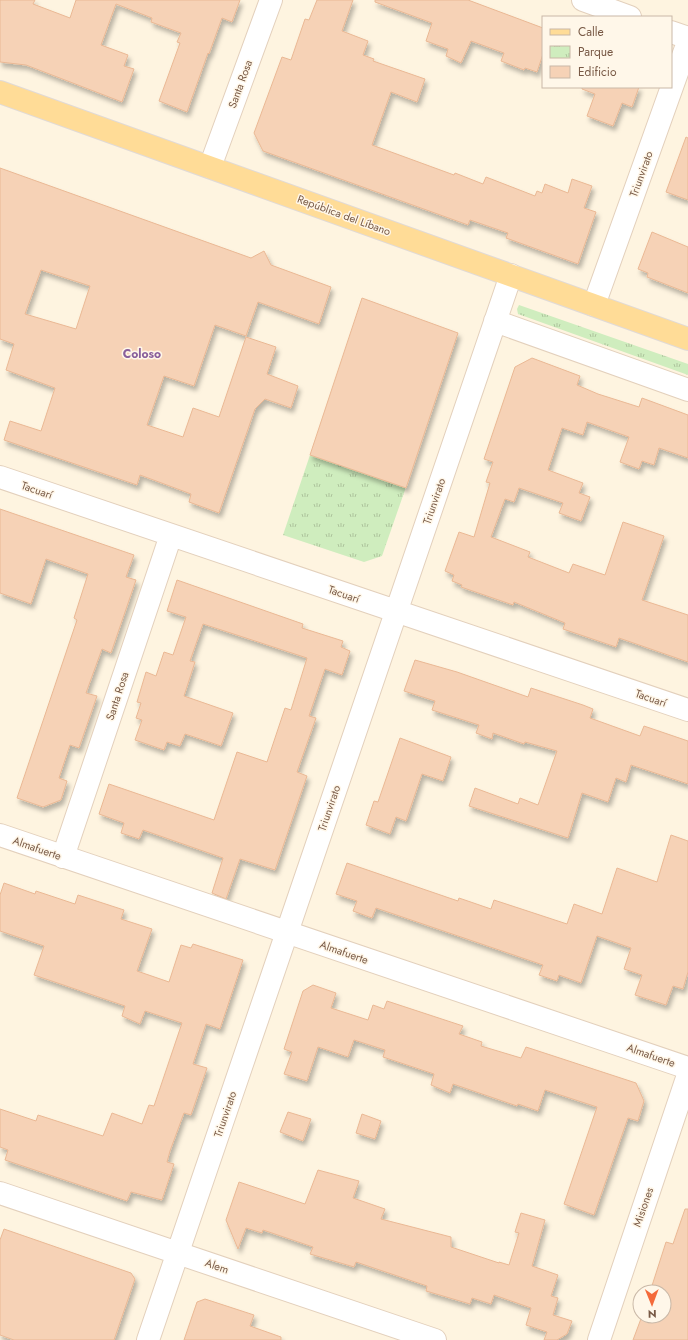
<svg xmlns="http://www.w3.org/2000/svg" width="688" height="1340" font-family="Jost,sans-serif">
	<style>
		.park { fill: url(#park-tufts) }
		.building { fill: #f6d2b6; stroke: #eab894; fill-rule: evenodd; filter: url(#shadow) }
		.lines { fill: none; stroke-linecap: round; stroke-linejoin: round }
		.minor-casing { stroke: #e3d0bc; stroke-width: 24 }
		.major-casing { stroke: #e1dad6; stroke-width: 24 }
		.minor { stroke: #fff; stroke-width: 22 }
		.major { stroke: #ffdc97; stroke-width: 22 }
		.labels { text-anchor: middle; stroke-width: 3; stroke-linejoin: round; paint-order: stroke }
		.street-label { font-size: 11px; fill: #785945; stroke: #fff7e9 }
		.neighbourhood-label { font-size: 12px; font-weight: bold; fill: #8a609c; stroke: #fff7e9 }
	</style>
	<defs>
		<pattern id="park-tufts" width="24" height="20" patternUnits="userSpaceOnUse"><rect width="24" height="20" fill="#cfedbe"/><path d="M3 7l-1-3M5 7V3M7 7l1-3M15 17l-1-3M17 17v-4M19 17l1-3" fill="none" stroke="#adc39c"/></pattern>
		<filter id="shadow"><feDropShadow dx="2.5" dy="4.5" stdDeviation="2" flood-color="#0004"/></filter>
	</defs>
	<rect width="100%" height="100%" fill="#fef4e0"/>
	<!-- park -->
	<path class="park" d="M519 305 688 364V375L518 314 517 309Z
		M310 455 406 487 382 556 364 562 283 535Z"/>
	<!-- building -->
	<path class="building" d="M0 0H35L33 4 70 18 76 0H240L232 22 222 18 209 54 208 53 187 112 159 101 180 43 177 42 181 33 151 22 152 18 116 4 101 45 128 55 124 66 134 69 122 102 26 65 0 62Z
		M317 0H353L342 31 368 41 363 55 374 59 373 61 425 79 417 102 391 92 372 145 454 175 455 173 483 184 486 177 535 196 537 191 542 193 545 184 568 193 572 179 592 186 584 208 596 212 578 264 506 238 508 233 470 220 468 225 263 151 254 133 282 57 291 60 305 19 309 20Z
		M375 0H468L543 28V54L537 72 525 68 524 70 501 61 504 53 471 41 461 63 446 56 448 49 426 41 432 23 375 2Z
		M582 87H639L632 107 622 103 613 126 587 116 595 94 582 89Z
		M686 137 688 138V200L666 192Z
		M0 168 251 258 264 251 271 265 331 287 319 324 258 302 246 336 215 325 194 386 164 376 147 425 183 437 193 408 219 417 246 337 276 347 267 374 298 386 291 408 265 399 255 409 219 513 189 502 191 494 140 475 137 485 4 440 10 421 41 431 55 388 6 370 14 344 0 339ZM41 270 90 286 76 329 25 314Z
		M652 232 688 247V293L647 277 648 273 638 269Z
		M362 298 458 333 406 488 310 455Z
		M532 358 580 376 577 385 598 394 639 407 642 398 688 415V458L659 448 654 465 642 461 639 469 620 462 629 437 587 422 583 435 562 428 548 470 583 483 579 493 590 497 581 521 559 513 563 503 519 488 514 502 505 499 491 537 530 552 528 557 569 573 573 564 605 575 623 522 664 536 642 600 688 615V662L619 638 616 647 563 629 565 623 514 602 513 605 461 587 462 585 452 581 454 575 445 571 459 532 474 537 490 483 486 482 493 462 484 459 515 367Z
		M0 509 134 555 126 577 136 580 111 653 102 649 86 693 97 696 79 748 70 745 59 778 67 781 61 800 43 807 17 798 77 620 74 618 88 574 46 559 31 604 0 593Z
		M177 580 303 624 302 628 343 641 341 647 350 651 342 675 325 669 309 716 316 718 297 772 307 776 275 870 240 859 226 899 212 893 223 858 143 830 139 839 121 833 124 823 99 814 109 784 214 820 237 752 267 762 285 708 291 710 307 658 203 624 190 661 195 662 184 696 233 713 221 746 185 734 180 746 167 742 164 750 135 740 142 720 136 718 141 703 137 702 146 672 156 676 164 652 173 655 186 617 167 611Z
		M415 660 457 672 528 697 531 688 583 705 593 709 590 718 640 736 644 726 688 741V784L631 765 626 782 616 778 608 802 582 793 568 838 469 806 475 788 518 804 520 798 538 805 557 751 525 742 524 744 493 733 492 739 476 733 479 725 432 710 435 701 404 691Z
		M400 738 451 757 443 781 422 774 406 821 396 817 390 834 366 825 374 801 378 802Z
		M671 835 688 841V972L683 989 673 986 666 1005 635 995 642 975 624 969 631 948 597 936 581 983 559 975 557 981 539 975 543 965 376 908 372 918 353 911 357 901 336 894 347 863 458 901 459 898 491 909 494 900 567 924 574 904 602 914 617 868 657 882Z
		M4 883 35 894 36 891 75 904 78 895 124 910 121 919 152 929 137 971 169 982 181 945 191 948 193 944 243 960 220 1029 206 1024 193 1064 207 1068 191 1115 184 1113 170 1151 167 1162 174 1164 162 1200 131 1192 127 1201 5 1160 8 1150 0 1147V1109L36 1121 38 1115 103 1136 112 1113 142 1124 149 1105 154 1106 182 1023 145 1011 140 1024 122 1016 125 1006 34 975 44 946 0 931V895Z
		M313 985 336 993 331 1008 368 1020 373 1005 384 1009 387 1001 463 1026 459 1034 482 1042 481 1046 521 1058 526 1047 636 1083 644 1101 638 1121 628 1118 594 1215 564 1204 597 1107 545 1090 538 1111 518 1104 517 1106 453 1084 450 1093 431 1085 434 1074 383 1057 385 1050 354 1040 348 1057 318 1047 307 1081 284 1074 292 1052 284 1049 303 991Z
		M288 1112 311 1119 303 1141 280 1132Z
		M362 1114 381 1121 375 1139 356 1133Z
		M318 1170 359 1181 353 1198 385 1209 381 1219 451 1237V1247L499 1263V1262L509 1265 519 1233 515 1232 521 1213 545 1220 532 1266 558 1275 551 1296 558 1298 553 1315 572 1321 567 1334 557 1340H544L547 1332 526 1325 531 1308 494 1295 491 1304 472 1298 470 1304 426 1291 427 1286 356 1262 354 1267 310 1254 313 1247 263 1230 262 1233 246 1228 238 1249 226 1220 239 1182 305 1204Z
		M685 1209H688V1340H633L642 1316H664V1292H650L666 1242 673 1244Z
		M4 1229 131 1273 135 1279 114 1340H14L0 1335V1240Z
		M205 1299 254 1315 250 1326 281 1337V1340H184L197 1302Z"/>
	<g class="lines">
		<!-- minor casing -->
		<g class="minor-casing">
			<path id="minor" d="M583 0 630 17
				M671 32 688 38
				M210 167 271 0
				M594 305 688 42
				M495 321 688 390
				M0 477 688 710
				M0 835 688 1068
				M63 857 171 535
				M0 1193 435 1340
				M148 1340 511 275
				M599 1340 688 1075"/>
		</g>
		<!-- major casing -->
		<g class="major-casing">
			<path id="major" d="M0 92 688 339"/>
		</g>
		<!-- minor -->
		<use href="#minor" class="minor"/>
		<!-- major -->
		<use href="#major" class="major"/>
	</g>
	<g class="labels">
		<!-- street labels -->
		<g class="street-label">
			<text transform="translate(240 84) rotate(-70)" y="4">Santa Rosa</text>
			<text transform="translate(641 174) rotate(-70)" y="4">Triunvirato</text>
			<text transform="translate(344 215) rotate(20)" y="4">República del Líbano</text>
			<text transform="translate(37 490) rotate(19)" y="4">Tacuarí</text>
			<text transform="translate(434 501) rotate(-71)" y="4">Triunvirato</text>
			<text transform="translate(344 594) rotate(19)" y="4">Tacuarí</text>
			<text transform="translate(117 696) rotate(-72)" y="4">Santa Rosa</text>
			<text transform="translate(651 698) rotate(19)" y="4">Tacuarí</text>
			<text transform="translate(329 808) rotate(-71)" y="4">Triunvirato</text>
			<text transform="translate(37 848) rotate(19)" y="4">Almafuerte</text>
			<text transform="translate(344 952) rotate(19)" y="4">Almafuerte</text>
			<text transform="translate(651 1055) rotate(19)" y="4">Almafuerte</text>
			<text transform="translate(225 1114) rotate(-71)" y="4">Triunvirato</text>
			<text transform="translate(643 1207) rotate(-71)" y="4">Misiones</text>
			<text transform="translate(217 1266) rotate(19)" y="4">Alem</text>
		</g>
		<!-- neighbourhood labels -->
		<g class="neighbourhood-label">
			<text x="142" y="358">Coloso</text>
		</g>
	</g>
	<!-- legend -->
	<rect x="542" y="16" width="130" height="72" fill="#fff7e9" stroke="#c9b8a7"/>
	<rect x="550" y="29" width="20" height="6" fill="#ffdc97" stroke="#c9b8a7"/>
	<text x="578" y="36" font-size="12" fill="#785945">Calle</text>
	<rect x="550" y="46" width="20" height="12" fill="url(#park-tufts)" stroke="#c9b8a7"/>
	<text x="578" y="56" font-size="12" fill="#785945">Parque</text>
	<rect x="550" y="66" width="20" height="12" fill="#f6d2b6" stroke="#c9b8a7"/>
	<text x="578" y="76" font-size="12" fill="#785945">Edificio</text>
	<!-- north arrow -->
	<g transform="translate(652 1304) rotate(179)"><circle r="19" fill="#fff7e9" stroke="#c9b8a7"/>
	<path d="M0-3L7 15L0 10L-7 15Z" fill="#f46a3a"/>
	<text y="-6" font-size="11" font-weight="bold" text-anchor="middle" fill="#785945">N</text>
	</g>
</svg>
